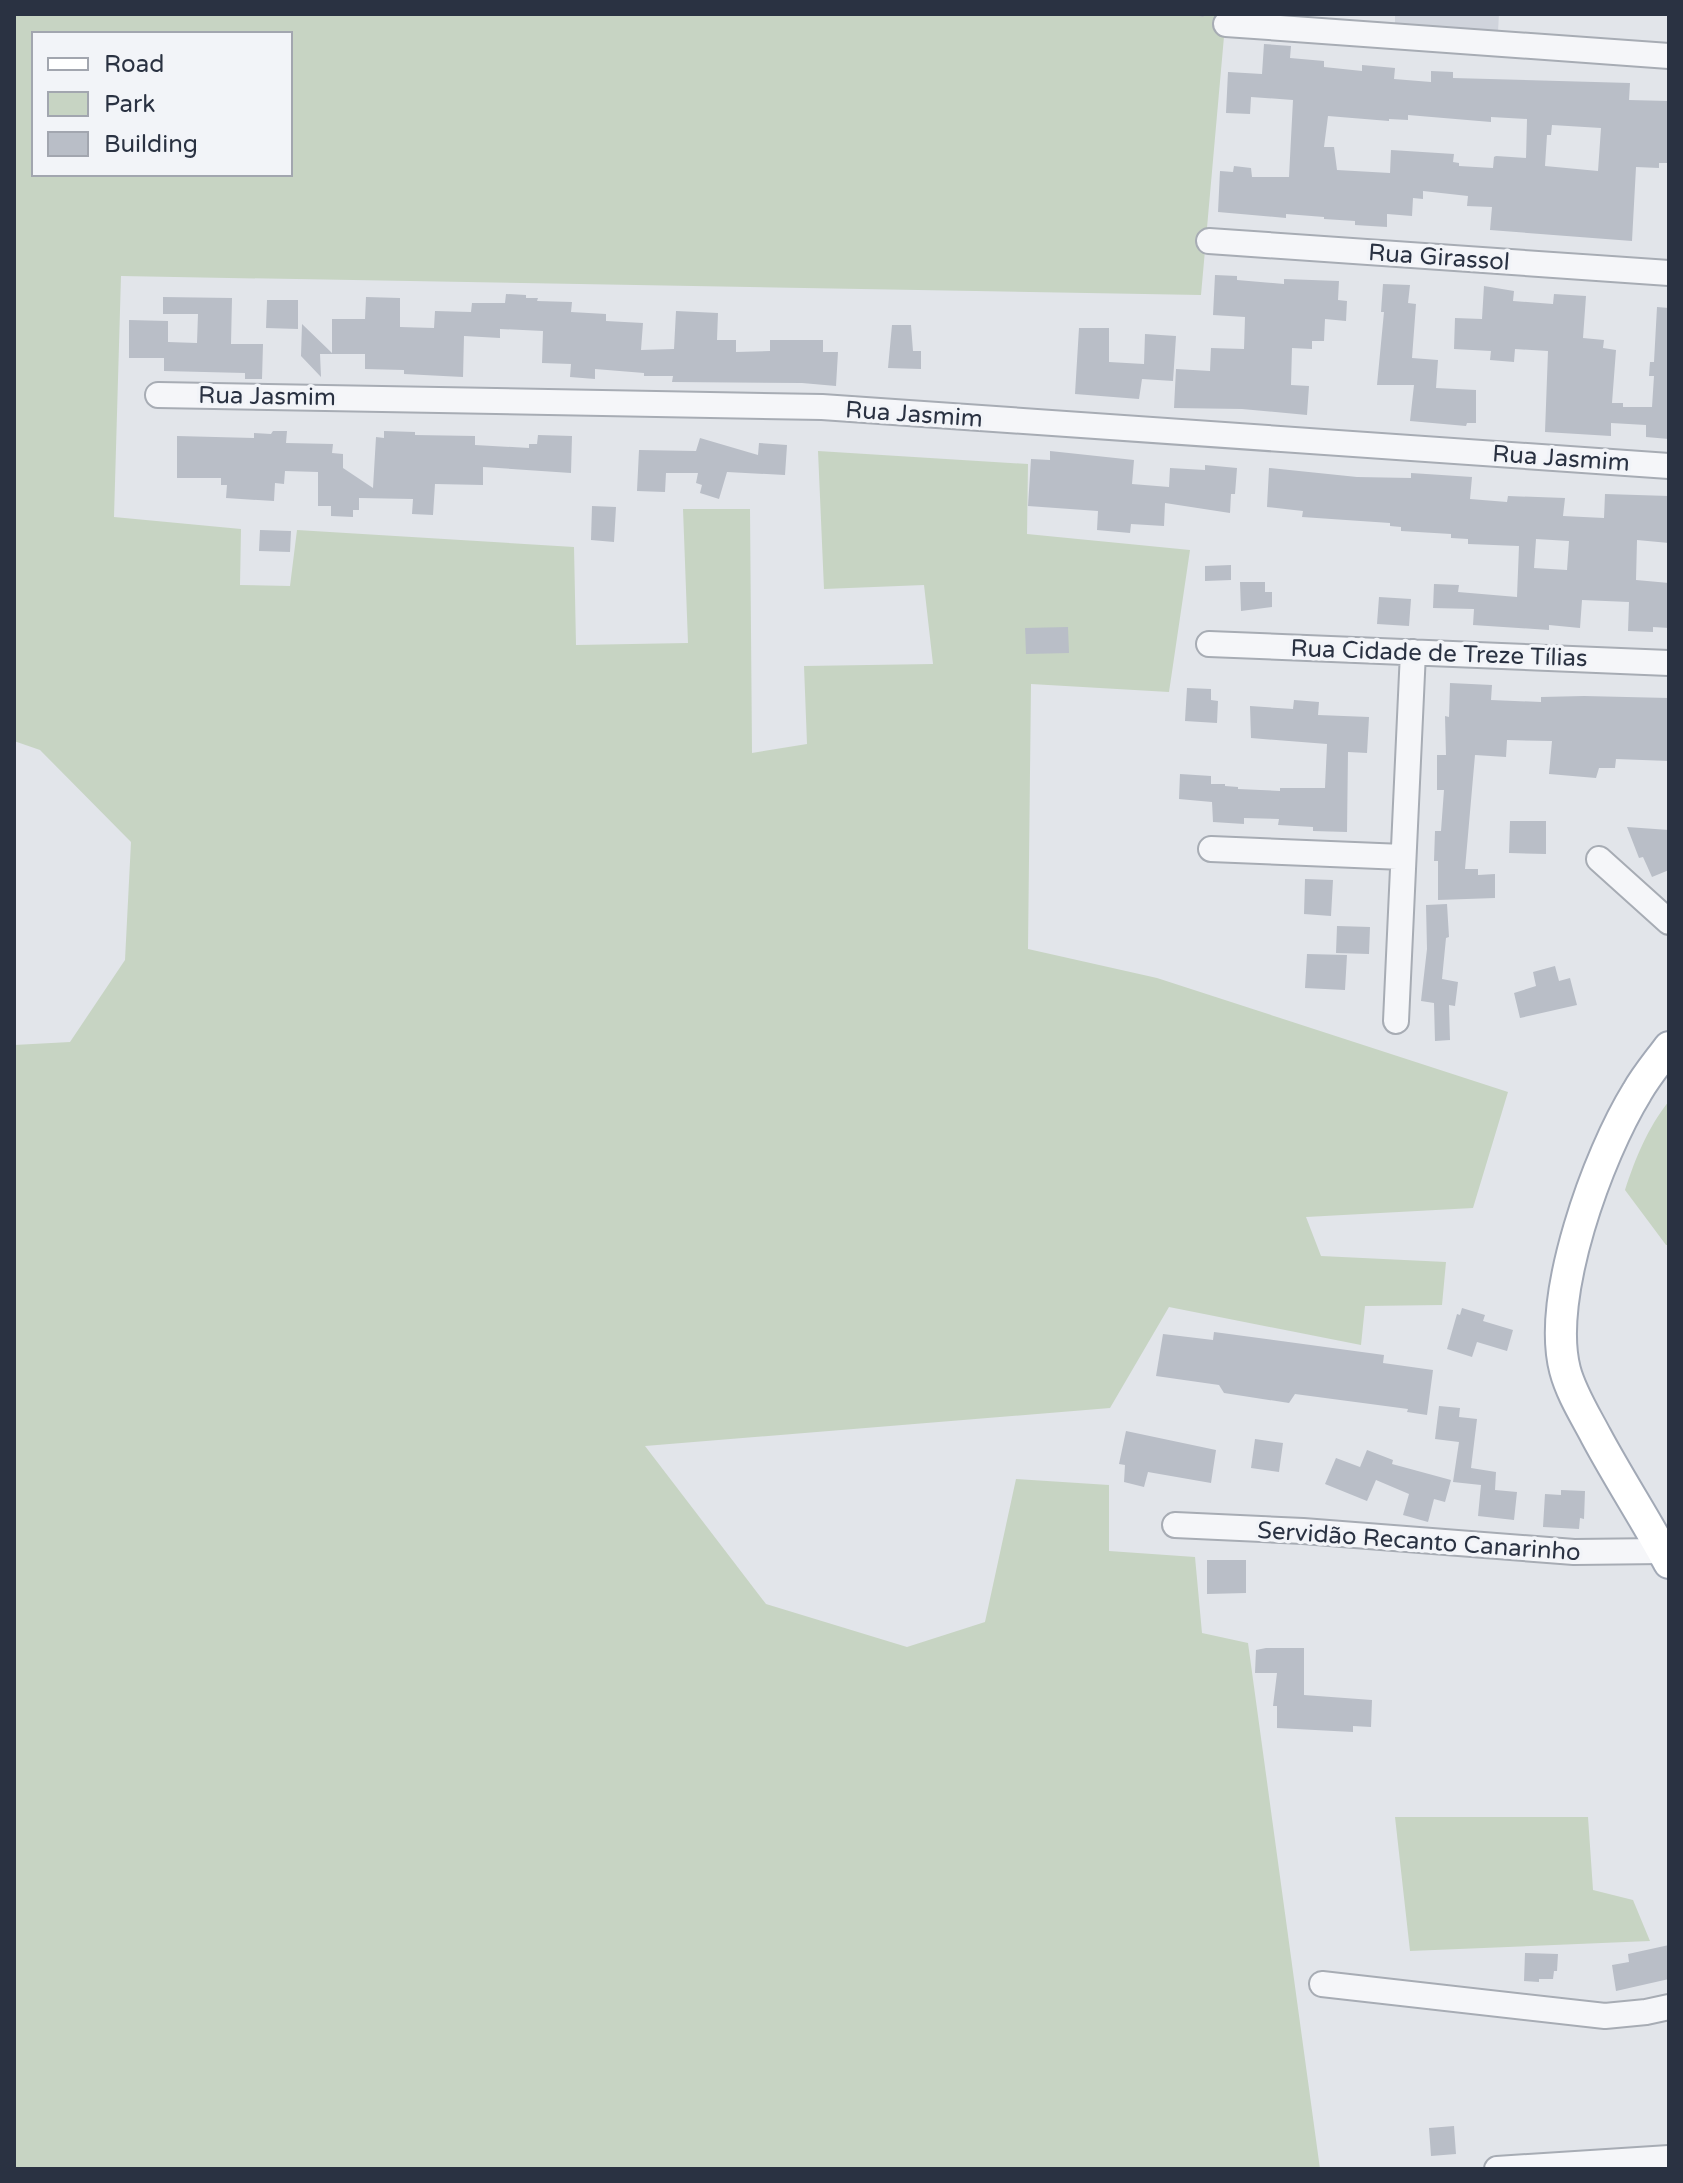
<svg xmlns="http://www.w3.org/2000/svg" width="1683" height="2183" font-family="'Varela Round',sans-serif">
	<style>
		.built { fill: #d0d4dc }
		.green { fill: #c7d4c3; fill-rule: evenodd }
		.building { fill: #b9bec7; fill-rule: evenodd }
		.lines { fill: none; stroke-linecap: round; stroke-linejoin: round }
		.minor-casing { stroke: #a7acb4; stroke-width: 28 }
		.major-casing { stroke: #a2a9b6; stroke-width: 34 }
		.path { stroke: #c0c3c9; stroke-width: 3; stroke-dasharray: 6 6; stroke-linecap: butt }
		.minor { stroke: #f5f6f9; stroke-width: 24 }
		.major { stroke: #fff; stroke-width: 30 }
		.labels { text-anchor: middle; stroke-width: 7; stroke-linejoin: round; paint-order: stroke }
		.street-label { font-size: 24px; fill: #2a3242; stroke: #f2f4f8 }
	</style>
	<rect width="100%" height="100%" fill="#e2e5ea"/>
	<!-- built -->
	<path class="built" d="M1395 14H1499L1498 31 1395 24Z"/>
	<!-- green -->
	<path class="green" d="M14 14H1226L1201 295 121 276 114 517 241 529 240 585 290 586 297 530 574 547 576 645 688 643 683 509H750L752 753 807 744 804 666 933 664 924 585 824 589 818 451 1028 464 1027 534 1190 550 1169 692 1031 684 1028 949 1157 978 1508 1092 1473 1208 1306 1217 1321 1256 1446 1262 1442 1305 1365 1306 1361 1345 1169 1307 1110 1408 645 1446 766 1604 907 1647 985 1622 1016 1479 1109 1485V1551L1195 1557 1202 1633 1248 1643 1320 2169H14V1045L70 1042 125 960 131 842 40 750 14 741ZM34 34H290V174H34Z
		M1669 1101V1245H1666L1625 1190C1636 1157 1647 1129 1669 1101Z
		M1395 1817H1588L1593 1890 1633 1900 1650 1941 1410 1951Z"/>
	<!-- building -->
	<path class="building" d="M1264 44 1291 46 1290 58 1324 61V67L1362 71V65L1395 68 1394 79 1431 82V71L1453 72V78L1630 83 1629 100 1669 101V163H1659V168L1636 167 1632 241 1490 230 1492 207 1467 206 1468 196 1423 191V199L1413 198 1412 216 1387 214V227L1355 225V221L1324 219V217L1286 214V218L1218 212 1220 171 1233 172 1234 166 1251 168 1252 177H1289L1293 100 1251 97 1250 114 1226 113 1228 72 1262 74ZM1408 115 1491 122V117L1527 119 1526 158 1496 156 1494 157 1493 168 1459 166V163L1453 162 1454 154 1391 150 1390 173 1337 170 1334 147H1324L1328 116 1389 121V119L1408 120ZM1552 125 1601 128 1598 171 1545 166 1547 135H1551Z
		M1215 275 1237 276V280L1284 284V279L1339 281 1338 300 1347 301 1346 321 1325 319 1324 341H1312V349L1292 348 1291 385 1309 386 1307 415 1242 409 1174 408 1176 369 1210 371 1211 348 1244 349 1245 317 1213 315Z
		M1383 284 1410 285 1408 303 1416 304 1412 358 1438 360 1436 388 1476 390V423H1467L1466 426 1410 421 1414 385H1377L1384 312H1381Z
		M1484 286 1514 291 1513 301 1553 304 1554 294 1586 296 1583 338 1604 340 1603 348 1616 350 1612 403H1623V407H1652L1654 376H1649L1650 362H1654L1657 307 1669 308V439L1646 437V425L1611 423V436L1545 432 1548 351 1515 349 1514 362 1490 360 1491 351 1454 349 1455 318 1482 319Z
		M506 294 526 295V298H538L537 301 572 302 571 312 606 314V321L643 323 641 350 674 349 676 311 718 313 717 340H736V352L770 351V340H823V352H838L836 386 802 383 672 382 673 376H644V373L595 369V379L570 377 571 364 542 363 543 331 500 329V338L464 336 463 377 404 374V370L365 369V354H320L321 377 301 356 302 324 332 353V319H365L366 297 400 298V327L434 328 435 311 471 312 472 303H505Z
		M163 297 232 298 231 344H263L262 379H245V373L164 371V358H129V320L168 321V342L197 343 198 314H163Z
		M267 300H298V329L266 328Z
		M892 325H911L913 351H921V369L888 368Z
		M1079 328H1109V362L1144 364 1145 334 1176 336 1173 381 1142 379 1139 399 1075 394Z
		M273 431H287L286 443 333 444 332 453 343 454V468L373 488 376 437 384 438V431L415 432V435L475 436V445L529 448V444H537L538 435 572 436 571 473 483 467V485L435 484 433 515 412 514 413 499 359 498V510H353V517L331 516V506H318V472L285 471 284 484 275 483 274 501 226 498 227 485H221V478H177V436L254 438V433L271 434Z
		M700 438 758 455 759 443 787 445 785 475 727 472 719 499 700 493 702 485 696 483 698 473H666L665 492 637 491 639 450 696 451Z
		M1050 451 1134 460 1132 484 1169 487 1170 468 1205 470V465L1237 468 1235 494H1231L1230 513 1165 503 1164 526 1131 524 1130 533 1097 530 1098 511 1028 506 1031 459 1050 460Z
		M1269 468 1357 477 1411 478V473L1472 477 1470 499 1507 502 1508 496 1565 498 1563 516 1604 518 1605 494 1669 496V543L1637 540 1636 580 1669 583V628L1653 627V632L1628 631 1629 602 1582 600 1580 628 1549 625V630L1473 625 1474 609 1433 608 1434 584 1459 585 1458 592 1517 597 1519 546 1468 544V539L1451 538V534L1401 531V527L1390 526V523L1302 517 1303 511 1267 507ZM1536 539 1569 541 1567 570 1534 568Z
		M592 506 616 507 614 542 591 540Z
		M260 530 291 531 290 552 259 551Z
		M1231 565V580L1205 581V566Z
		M1240 582H1265V592H1272V607L1241 611Z
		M1379 597 1411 599 1409 626 1377 624Z
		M1068 627 1069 653 1026 654 1025 628Z
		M1450 683 1492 685 1491 700 1541 702V697L1584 696 1669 698V761L1616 759 1615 768H1599L1596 778 1549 774 1552 741 1507 740 1506 757 1475 755 1465 869H1478V875L1495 874V898L1438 900V861H1434L1435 831H1441L1444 790H1437V755H1446L1445 716 1449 717Z
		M1187 688 1211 689V700L1218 701 1217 723 1185 721Z
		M1294 700 1319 702 1318 715 1369 717 1367 753 1348 752 1347 832 1313 831V827L1278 825 1279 819 1244 818V824L1213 822 1212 802 1179 799 1180 774 1211 776V784H1225V786L1238 787V789L1280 791V788H1325L1327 744 1251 738 1250 706 1293 709Z
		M1510 821H1546V854L1509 853Z
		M1627 827 1669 830V870L1652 877 1643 857 1639 858Z
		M1305 879 1333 880 1331 916 1304 914Z
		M1447 904 1449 937 1446 938 1442 979 1458 982 1455 1006 1449 1005 1450 1040 1435 1041 1434 1003 1421 1001 1427 949 1426 905Z
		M1337 926 1370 927 1369 954 1336 953Z
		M1307 954 1347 955 1345 990 1305 988Z
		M1555 966 1559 981 1570 978 1577 1005 1520 1018 1514 993 1536 986 1533 972Z
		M1462 1308 1485 1315 1483 1321 1513 1330 1507 1351 1477 1342 1472 1357 1447 1349 1457 1314 1460 1315Z
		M1214 1332 1384 1355 1383 1363 1433 1370 1427 1415 1407 1412 1408 1409 1295 1394 1289 1403 1224 1393 1219 1385 1156 1376 1163 1334 1213 1340Z
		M1439 1406 1460 1408 1459 1417 1477 1419 1471 1468 1496 1472 1495 1490 1517 1492 1514 1520 1478 1516 1481 1485 1453 1482 1459 1442 1435 1439Z
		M1126 1431 1216 1450 1211 1483 1148 1472 1144 1487 1124 1482 1125 1465 1119 1464Z
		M1255 1439 1283 1443 1279 1472 1251 1468Z
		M1367 1450 1393 1460 1392 1464 1451 1480 1445 1502 1434 1499 1428 1522 1403 1515 1409 1494 1376 1480 1367 1501 1325 1484 1336 1458 1360 1467Z
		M1561 1490 1585 1491 1584 1519 1580 1518 1579 1529 1543 1527 1545 1494 1561 1495Z
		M1207 1560H1246V1593L1207 1594Z
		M1266 1648H1304V1695L1372 1700 1371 1727 1353 1726V1732L1277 1728V1706H1273L1277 1673H1255L1256 1650Z
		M1669 1945V1979L1616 1991 1612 1965 1629 1962 1628 1954Z
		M1525 1953 1558 1954 1557 1971H1554L1553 1979H1539V1982L1524 1981Z
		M1454 2126 1456 2154 1431 2156 1429 2128Z"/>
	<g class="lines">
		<!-- minor casing -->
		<g class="minor-casing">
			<path id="minor" d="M1226 24 1669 56
				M1209 241 1669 273
				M158 395 822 407 1669 466
				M1209 644 1669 663
				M1211 849 1403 857
				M1599 859 1669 922
				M1396 1021 1413 652
				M1175 1525 1303 1531 1574 1552 1663 1551
				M1322 1984 1605 2016 1646 2012 1669 2007
				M1497 2169 1669 2158"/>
		</g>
		<!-- major casing -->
		<g class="major-casing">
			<path id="major" d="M1669 1047C1658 1062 1646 1076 1637 1092 1598 1155 1546 1297 1565 1370 1571 1393 1585 1415 1596 1436 1619 1479 1646 1520 1669 1563"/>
		</g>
		<!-- path -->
		<path class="path" d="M1198 14 1208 17"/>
		<!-- minor -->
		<use href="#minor" class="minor"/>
		<!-- major -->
		<use href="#major" class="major"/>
	</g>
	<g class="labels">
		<!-- street labels -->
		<g class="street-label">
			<text transform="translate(1439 257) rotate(4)" y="8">Rua Girassol</text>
			<text transform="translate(267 396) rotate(1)" y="8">Rua Jasmim</text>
			<text transform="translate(914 414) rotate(4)" y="8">Rua Jasmim</text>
			<text transform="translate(1561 458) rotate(4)" y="8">Rua Jasmim</text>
			<text transform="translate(1439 653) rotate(2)" y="8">Rua Cidade de Treze Tílias</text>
			<text transform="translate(1419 1541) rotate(4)" y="8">Servidão Recanto Canarinho</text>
		</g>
	</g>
	<!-- border -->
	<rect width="1683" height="2183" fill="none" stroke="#2a3242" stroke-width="32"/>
	<!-- legend -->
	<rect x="32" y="32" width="260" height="144" fill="#f2f4f8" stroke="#a2a6af" stroke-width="2"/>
	<rect x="48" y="58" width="40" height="12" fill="#ffffff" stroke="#a2a6af" stroke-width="2"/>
	<text x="104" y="72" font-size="24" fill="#2a3242">Road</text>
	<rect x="48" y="92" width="40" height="24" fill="#c7d4c3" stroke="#a2a6af" stroke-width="2"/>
	<text x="104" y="112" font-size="24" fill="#2a3242">Park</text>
	<rect x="48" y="132" width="40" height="24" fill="#b9bec7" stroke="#a2a6af" stroke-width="2"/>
	<text x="104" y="152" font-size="24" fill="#2a3242">Building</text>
</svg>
